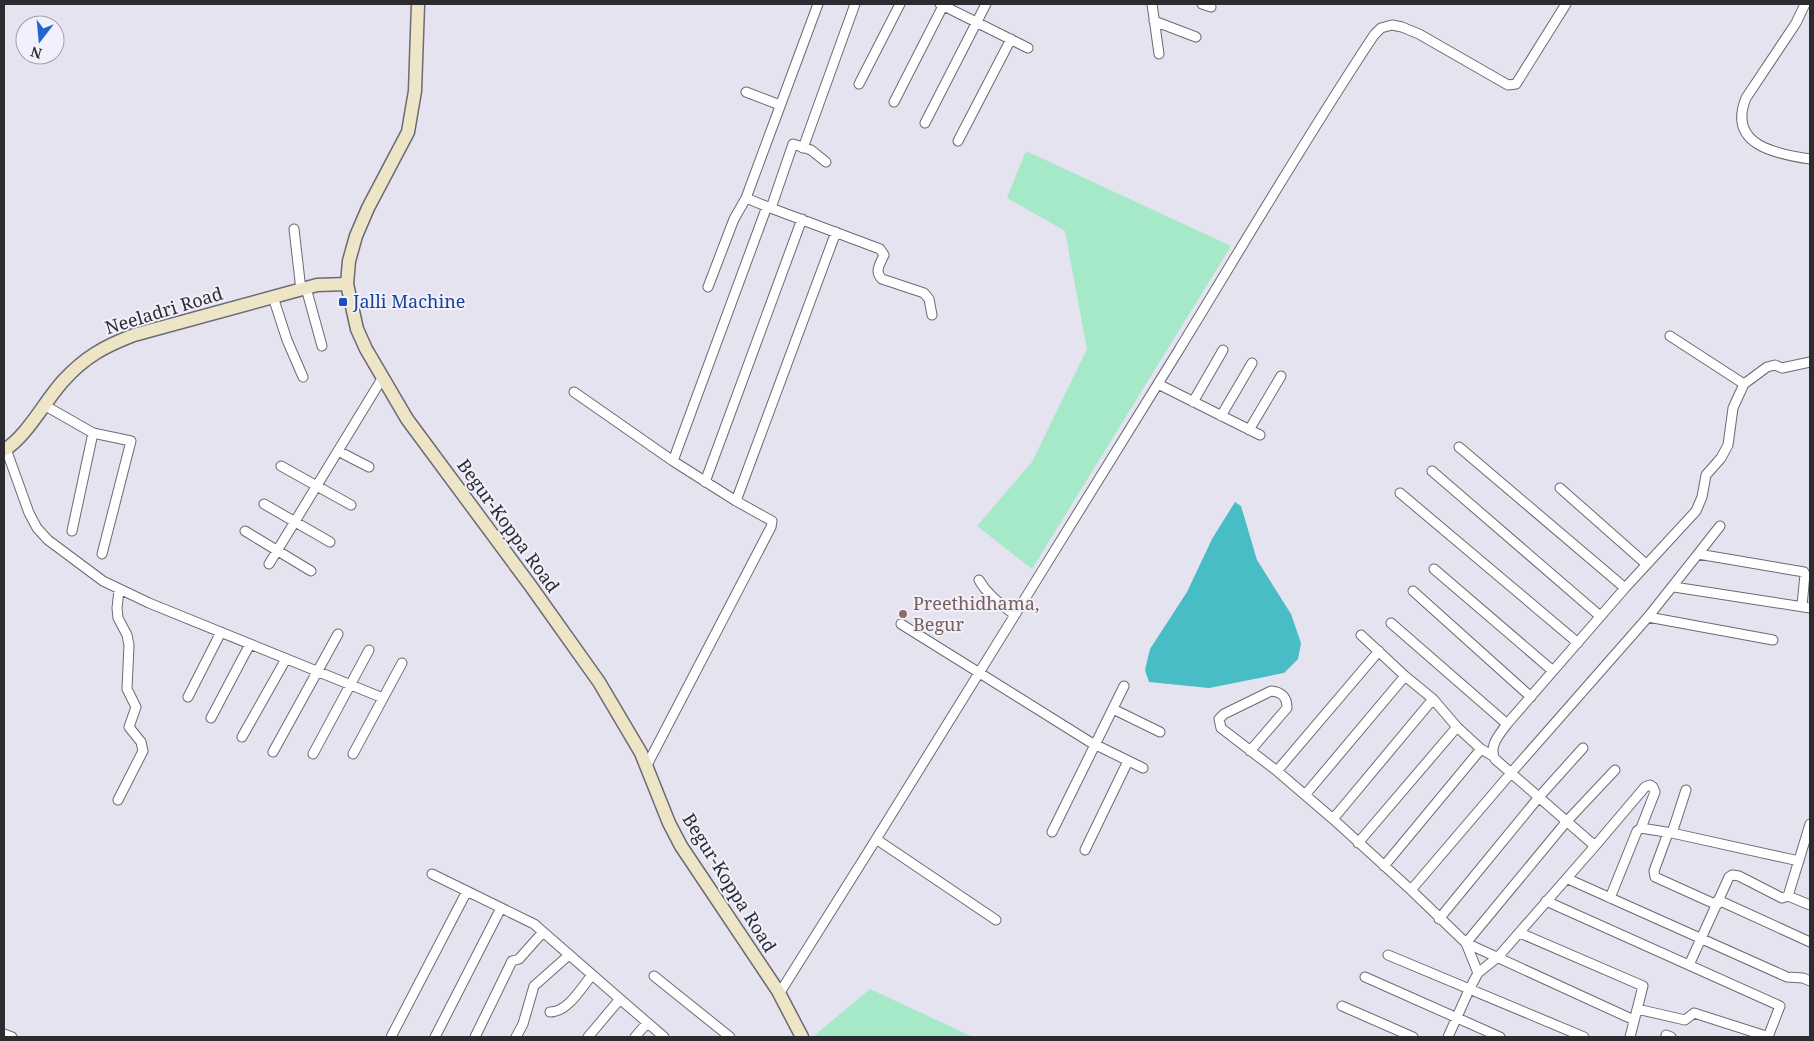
<svg xmlns="http://www.w3.org/2000/svg" width="1814" height="1041" font-family="'Noto Serif',serif">
	<style>
		.green { fill: #a5e9c9 }
		.water { fill: #49bdc5 }
		.lines { fill: none; stroke-linecap: round; stroke-linejoin: round }
		.minor-casing { stroke: #6b6a75; stroke-width: 11 }
		.secondary-casing { stroke: #6b6a75; stroke-width: 15 }
		.minor { stroke: #fff; stroke-width: 9 }
		.secondary { stroke: #eee5c6; stroke-width: 12 }
		.transit-dot { fill: #1a4fb4; stroke: #f1f0fc; stroke-width: 2 }
		.education-dot { fill: #8d6e63; stroke: #f1f0fc; stroke-width: 2 }
		.labels { text-anchor: middle; stroke-width: 4; stroke-linejoin: round; paint-order: stroke }
		.transit-label { font-size: 18px; fill: #164399; stroke: #f1f0fc; text-anchor: start }
		.street-label { font-size: 18px; fill: #2c2c30; stroke: #f1f0fc }
		.education-label { font-size: 18px; fill: #785e54; stroke: #f1f0fc; text-anchor: start }
	</style>
	<rect width="100%" height="100%" fill="#e4e3ef"/>
	<!-- green -->
	<path class="green" d="M1026 151 1231 246 1032 569 977 526 1032 462 1087 349 1065 231 1007 198Z
		M870 989 973 1037H816L815 1035Z"/>
	<!-- water -->
	<path class="water" d="M1235 502 1241 506 1257 560 1291 614 1301 643 1298 659 1284 673 1209 688 1149 682 1145 670 1150 649 1187 592 1212 539Z"/>
	<g class="lines">
		<!-- minor casing -->
		<g class="minor-casing">
			<path id="minor" d="M940 4 1028 48
				M1152 4 1159 54
				M1202 4 1211 7
				M1805 4 1796 23 1746 98C1727 145 1776 154 1810 159
				M1154 21 1196 37
				M859 84 900 4
				M746 92 780 105
				M894 102 944 4
				M925 123 986 4
				M958 141 1011 39
				M803 148 855 4
				M746 198 818 4
				M771 208 793 144 811 150 826 162
				M294 229 301 290
				M708 287 734 219 746 198 768 207
				M306 288 322 346
				M273 297 287 340 303 377
				M1670 336 1744 384
				M1158 384 1260 435
				M574 392 673 461 736 501 772 521 771 527 646 767
				M1193 402 1223 350
				M44 405 93 433 131 441 102 554
				M1221 416 1252 363
				M1249 430 1281 376
				M1459 447 1625 588
				M6 449 29 513 37 528 48 540 103 581 149 603 383 698
				M338 451 369 467
				M673 461 766 209 768 207 880 249 884 255C880 264 874 272 882 279L924 293 929 299 932 315
				M281 466 351 505
				M1432 471 1600 616
				M705 482 802 219
				M1560 488 1646 564
				M1400 493 1578 643
				M736 501 836 232
				M264 504 330 542
				M72 531 93 433
				M245 531 311 571
				M1698 554 1720 526
				M269 564 383 377
				M1434 569 1553 671
				M979 580C988 596 1001 604 1015 615
				M1674 587 1810 608
				M1413 591 1531 697
				M1648 617 1773 640
				M1391 623 1507 724
				M901 624 1090 742 1143 768
				M1361 635 1405 676 1433 699 1457 727 1481 749 1493 756
				M188 697 221 632
				M1113 709 1160 732
				M211 718 250 644
				M242 737 286 659
				M1250 751 1287 708C1287 696 1281 692 1271 691L1224 714 1219 719 1221 728 1277 771 1333 819 1411 890 1466 943 1634 1020
				M273 752 338 634
				M313 754 369 650
				M353 754 402 663
				M1277 771 1379 651
				M1305 795 1405 676
				M118 800 143 751 141 742 129 727 136 707 127 689 129 645 127 635 118 618 117 608 119 590
				M1333 819 1433 699
				M1052 832 1124 686
				M1668 833 1654 871 1655 877 1717 905
				M1672 833 1686 790
				M876 839 996 920
				M1358 843 1457 727
				M1595 846 1645 787 1650 785 1653 787 1655 792 1641 828
				M1085 850 1128 761
				M1384 866 1481 749
				M432 874 534 924 620 999
				M1568 879 1787 977 1803 978 1810 981
				M1411 890 1511 773 1648 617 1698 554 1804 572 1805 574 1802 606
				M1788 896 1810 905
				M1610 898 1637 831 1641 828 1672 833 1799 861
				M1718 900 1810 942
				M1546 901 1780 1006 1768 1037
				M1439 919 1539 797 1583 748
				M1520 933 1643 986 1630 1037
				M1388 955 1584 1037
				M1689 965 1729 877 1732 875 1739 876 1782 898 1788 896 1810 824
				M1478 973 1466 943 1567 821 1615 770
				M654 976 730 1037
				M1365 977 1500 1037
				M779 994C913 781 1046 567 1177 353 1242 247 1305 139 1374 35L1381 28 1392 25 1402 27 1419 34 1508 85 1516 84 1566 4
				M1342 1006 1413 1037
				M1637 1009 1685 1020 1694 1013 1769 1037
				M550 1012C568 1012 581 988 592 975
				M4 1034 12 1037
				M1666 1035 1671 1037
				M391 1037 467 891
				M435 1037 501 908
				M475 1037 512 961 519 959 543 932
				M516 1037 523 1024 534 986 569 955
				M588 1037 620 999 664 1037
				M635 1037 647 1023
				M1448 1037 1469 990 1478 973 1498 957 1595 846 1495 759C1488 746 1500 734 1507 724L1625 588 1696 511 1702 497 1706 475 1721 458 1728 445 1733 408 1744 384 1767 367 1775 365 1782 368 1810 362"/>
		</g>
		<!-- secondary casing -->
		<g class="secondary-casing">
			<path id="secondary" d="M418 4 415 91 408 132 368 208 356 236 349 261 347 284 357 329 366 349 407 419 530 585 599 682 641 753 669 823 681 846 778 991 802 1037
				M4 450C26 438 46 399 64 380 85 357 105 346 134 335L317 285 347 284"/>
		</g>
		<!-- minor -->
		<use href="#minor" class="minor"/>
		<!-- secondary -->
		<use href="#secondary" class="secondary"/>
	</g>
	<!-- markers -->
	<rect class="transit-dot" x="338" y="297" width="10" height="10" rx="2.5"/>
	<circle class="education-dot" cx="903" cy="614" r="5"/>
	<g class="labels">
		<!-- transit labels -->
		<g class="transit-label">
			<text x="353" y="308">Jalli Machine</text>
		</g>
		<!-- street labels -->
		<g class="street-label">
			<text transform="translate(164 311) rotate(-17)" y="6">Neeladri Road</text>
			<text transform="translate(508 526) rotate(54)" y="6">Begur-Koppa Road</text>
			<text transform="translate(729 883) rotate(58)" y="6">Begur-Koppa Road</text>
		</g>
		<!-- education labels -->
		<g class="education-label">
			<text x="913" y="610">Preethidhama,<tspan x="913" dy="21">Begur</tspan></text>
		</g>
	</g>
	<!-- border -->
	<rect width="1814" height="1041" fill="none" stroke="#2c2c30" stroke-width="10"/>
	<!-- north arrow -->
	<g transform="translate(40 40) rotate(196)"><circle r="24" fill="#f1f0fc" stroke="#a2a2aa"/>
	<path d="M0-4L9 19L0 12L-9 19Z" fill="#2065d1"/>
	<text y="-8" font-size="14" font-weight="bold" text-anchor="middle" fill="#2c2c30">N</text>
	</g>
</svg>
